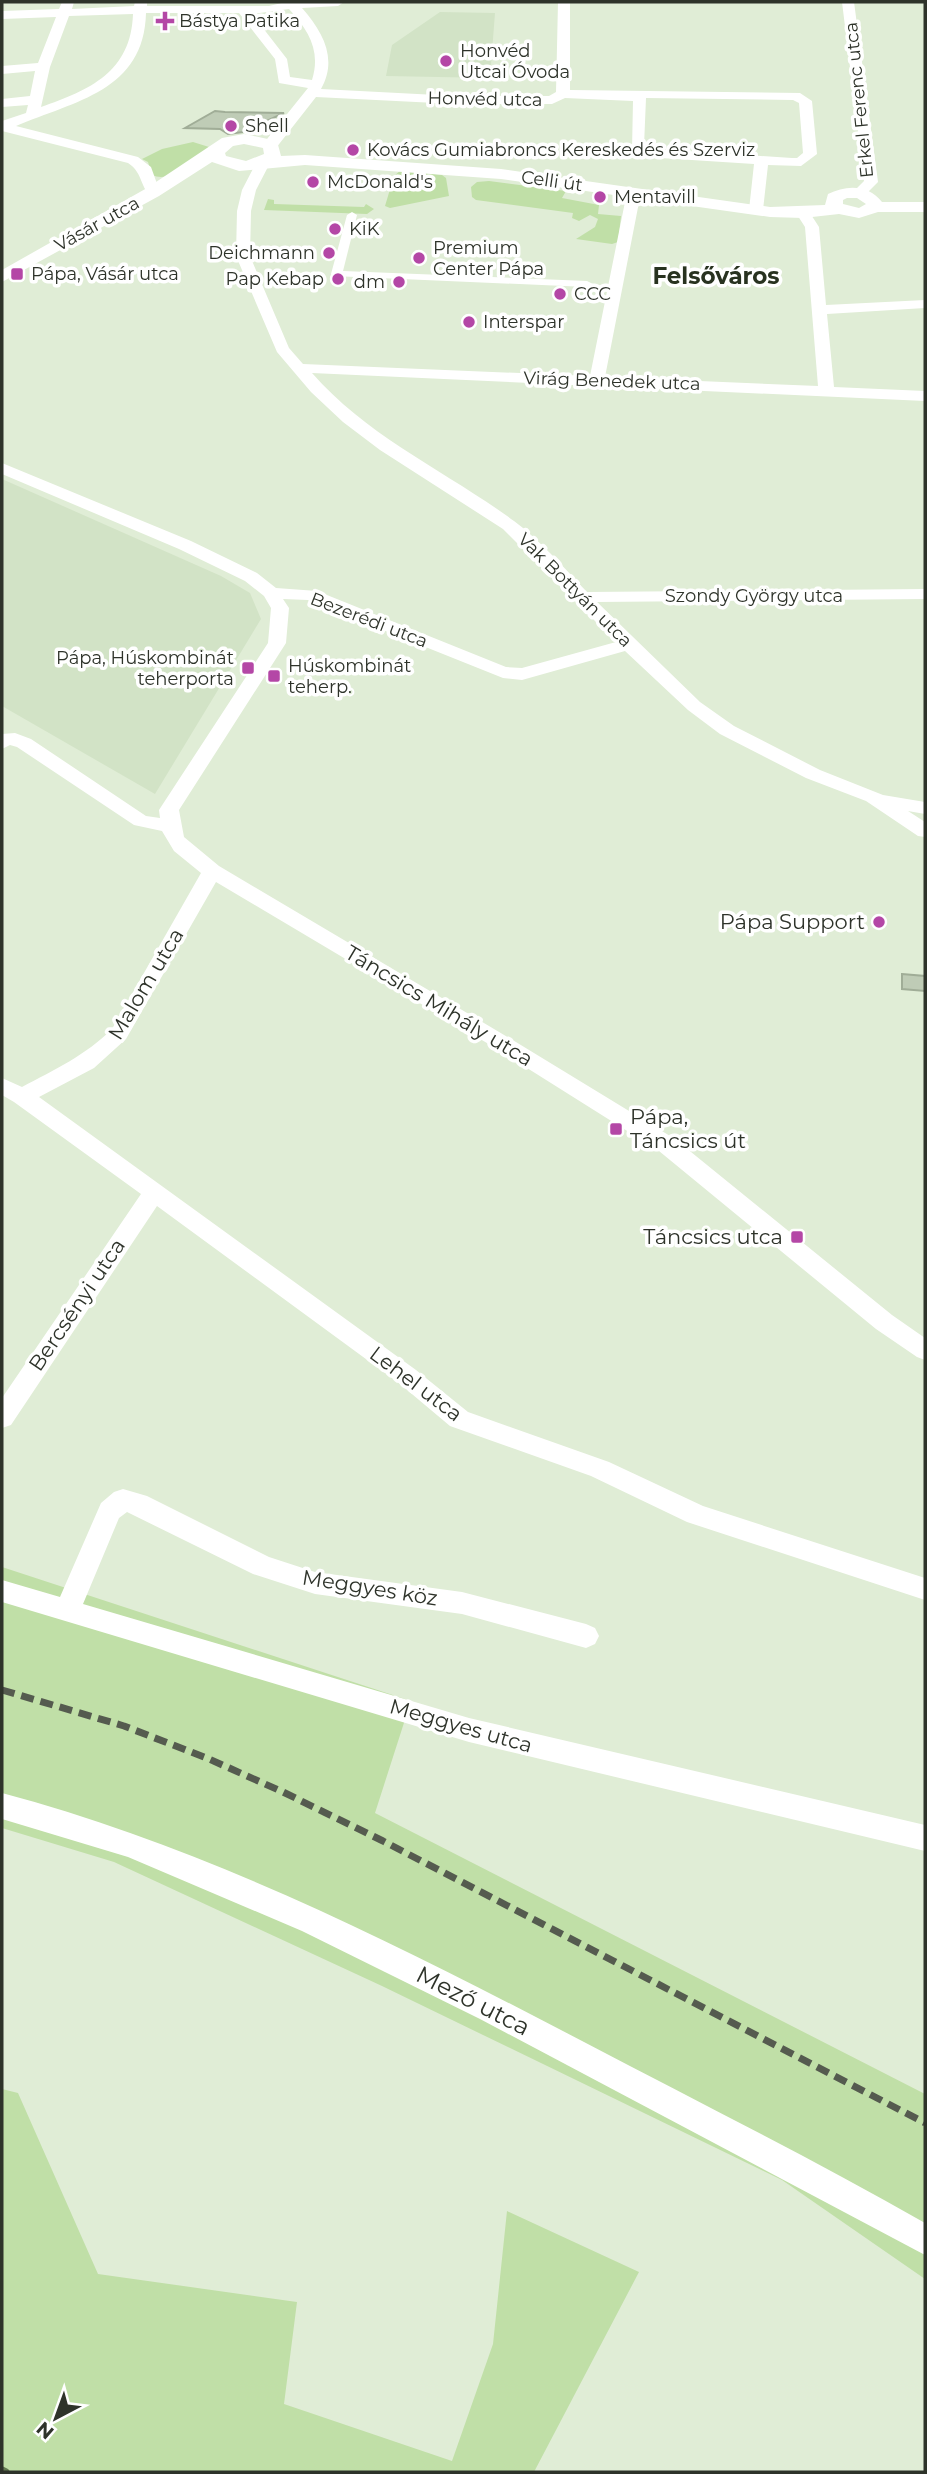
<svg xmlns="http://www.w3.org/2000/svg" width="927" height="2474" font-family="Montserrat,sans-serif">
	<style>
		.built { fill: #d2e3c6 }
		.green { fill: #c0dfa7 }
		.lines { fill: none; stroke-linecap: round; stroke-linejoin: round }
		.stream { stroke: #637a50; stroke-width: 7 }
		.building { fill: #bfccb6; stroke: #a0ad97; stroke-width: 2 }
		.pedestrian { fill: #fff; fill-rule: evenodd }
		.minor { fill: #fff; fill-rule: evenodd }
		.tertiary { fill: #fff; fill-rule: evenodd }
		.rail { stroke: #555b4f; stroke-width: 7; stroke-dasharray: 13 7; stroke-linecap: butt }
		.poi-dot { fill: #b447a6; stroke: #fff; stroke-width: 2.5 }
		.labels { text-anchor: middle; stroke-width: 7; stroke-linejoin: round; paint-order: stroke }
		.far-poi-label { font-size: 18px; fill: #2e332a; stroke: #fff; text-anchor: start }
		.far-street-label { font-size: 18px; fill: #2e332a; stroke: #fff }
		.poi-label { font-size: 21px; fill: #2e332a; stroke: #fff; text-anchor: end }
		.street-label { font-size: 21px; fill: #2e332a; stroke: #fff }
		.far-district-label { font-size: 23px; font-weight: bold; fill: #283220; stroke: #fff }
		.near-street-label { font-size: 24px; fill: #2e332a; stroke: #fff }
	</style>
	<rect width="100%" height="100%" fill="#e0edd6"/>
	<!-- built -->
	<path class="built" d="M440 12 495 13 490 78 386 76 392 45Z
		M2 479 221 576 250 593 261 619 155 794 2 706Z"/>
	<!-- green -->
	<path class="green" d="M193 142 209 147C194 159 172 184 152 175L148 162 142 159 162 149Z
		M401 170 442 175 446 178 449 196 390 208 385 206 394 176Z
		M489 181 566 191 562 198 599 205 598 214 621 216 618 242 612 244 576 239 595 227 598 219 590 215 579 221 572 218 573 213 476 200 472 197 471 187 477 182Z
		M268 199 274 200V204L364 207 366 204 374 209 367 214 264 210Z
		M2 1567 411 1701 375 1813 925 2094V2279L782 2180 382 1986 114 1862 2 1828Z
		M2 2089 18 2093 98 2274 297 2302 284 2404 452 2461 493 2344 507 2211 639 2272 534 2472H2Z"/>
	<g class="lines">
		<!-- stream -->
		<path class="stream" d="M2 2470 6 2472"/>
	</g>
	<!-- building -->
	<path class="building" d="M215 111 225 112 284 113 243 132 228 134 220 129 185 128Z
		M902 974 925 976V991L902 989Z"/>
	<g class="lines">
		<!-- pedestrian -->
		<path class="pedestrian" d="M352 212 357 215 343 271 587 281 593 284 587 287 333 276 331 274 347 215Z"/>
		<!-- minor -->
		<path class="minor" d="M62 2H74L72 9 134 6 135 2H147V6H269L286 2H344L338 6 302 8C323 32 338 59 321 89L456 96H549L556 92 558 2H570V90L800 93 812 101 817 154 801 166 768 165 763 210 756 214 749 210 754 164 645 157 632 150 633 101 565 98 552 104H456L316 97 276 148 271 149 264 145 267 139 308 88 279 83 275 59 239 13H146C144 91 75 101 16 126L138 157 151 167 160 192 153 196C140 191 144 173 128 163L2 131V121L26 113 28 105 2 107V99L30 96 35 71 2 74V66L38 63 56 17 2 19V11L59 9ZM289 9C309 31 321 51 312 80L290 77 287 59 252 14ZM133 14C131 72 90 90 41 107L50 67 69 16ZM646 98 793 100 799 103 803 153 797 158H792L649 149 644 146Z
			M842 2H854L878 182 864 196 859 197 852 193 864 181Z
			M263 159 270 163 256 190 251 211 250 256 289 348 303 364 590 376 627 192 634 188 641 192 605 377 818 386 805 227 796 213 803 209 808 210 819 227 826 305 925 300V308L827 314 834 387 925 391V401L312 373C369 438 446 471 514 521 541 541 564 568 587 592L925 589V599L597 602 700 702 734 726 820 770 883 795 925 802V814L908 811 925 822V837L918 836 866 801 806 778 720 734 688 710 625 651 522 680 503 678 308 600 283 599 289 608 286 643 179 810 184 837 219 866 511 1039 675 1139 892 1315 925 1338V1360L917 1357 876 1329 659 1151 497 1049 216 882 126 1039 94 1068 39 1097 416 1370 468 1412 609 1462 703 1506 925 1578V1600L687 1522 591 1476 450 1426 400 1384 157 1206 11 1425 2 1428V1398L141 1194 14 1102 2 1095V1078L22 1087C54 1070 86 1055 112 1029L201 873 174 851 162 831 134 825 17 747 10 745 2 749V734L15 733 31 739 146 816 160 818 159 810 268 643 271 608 264 596 245 581 179 549 2 474V463L191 541 257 573 276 588 317 591 506 667 522 668 616 642 503 529 380 450 343 422 311 392 277 352 236 256 237 211 242 190 256 163Z
			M123 1489 147 1496 269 1557 315 1572 462 1592 586 1624 595 1628 599 1636 595 1644 586 1648 462 1614 315 1594 253 1574 127 1512 119 1518 83 1604 469 1718 925 1825V1851L469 1742 2 1602V1580L60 1597 101 1503 114 1492Z
			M2 1793C208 1848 396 1944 584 2042 698 2102 813 2159 925 2223V2255L480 2019 302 1931 128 1857 2 1819Z"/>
		<!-- tertiary -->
		<path class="tertiary" d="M244 134 277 141 281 156 305 155 501 169 770 207 825 205 828 194C846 185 868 184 882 202H925V212H878L859 218 839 214 803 218 770 217 501 179 305 165 239 171 212 162 159 196 2 282V270L147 188 222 138ZM244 144 263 148 264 154 246 161 226 156 225 153 233 146ZM847 198H857L866 204 859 208 843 204V200Z"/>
		<!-- rail -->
		<path class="rail" d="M2 1690 124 1726 209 1759 283 1792 383 1841 925 2123"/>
	</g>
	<!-- markers -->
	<g class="poi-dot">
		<path d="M161.5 10.5h7v7h7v7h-7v7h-7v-7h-7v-7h7z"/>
		<circle cx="446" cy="61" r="7"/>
		<circle cx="231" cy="126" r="7"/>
		<circle cx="353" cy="150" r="7"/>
		<circle cx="313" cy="182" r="7"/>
		<circle cx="600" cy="197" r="7"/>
		<circle cx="335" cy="229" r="7"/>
		<circle cx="329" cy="253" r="7"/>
		<circle cx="419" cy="258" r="7"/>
		<rect x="10" y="267" width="14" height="14" rx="3.5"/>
		<circle cx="338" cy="279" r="7"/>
		<circle cx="399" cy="282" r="7"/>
		<circle cx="560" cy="294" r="7"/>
		<circle cx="469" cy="322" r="7"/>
		<rect x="241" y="661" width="14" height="14" rx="3.5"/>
		<rect x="267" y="669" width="14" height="14" rx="3.5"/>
		<circle cx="879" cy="922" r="7"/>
		<rect x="609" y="1122" width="14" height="14" rx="3.5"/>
		<rect x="790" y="1230" width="14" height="14" rx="3.5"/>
	</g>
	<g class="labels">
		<!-- far-poi labels -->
		<g class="far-poi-label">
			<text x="179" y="27">Bástya Patika</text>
			<text x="460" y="57">Honvéd<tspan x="460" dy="21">Utcai Óvoda</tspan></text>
			<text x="245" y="132">Shell</text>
			<text x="367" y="156">Kovács Gumiabroncs Kereskedés és Szerviz</text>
			<text x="327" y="188">McDonald's</text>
			<text x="614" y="203">Mentavill</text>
			<text x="349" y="235">KiK</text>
			<text x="433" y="254">Premium<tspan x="433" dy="21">Center Pápa</tspan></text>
			<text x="315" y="259" text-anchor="end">Deichmann</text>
			<text x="31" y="280">Pápa, Vásár utca</text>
			<text x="324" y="285" text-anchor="end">Pap Kebap</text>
			<text x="385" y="288" text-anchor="end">dm</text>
			<text x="574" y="300">CCC</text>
			<text x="483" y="328">Interspar</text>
			<text x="234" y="664" text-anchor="end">Pápa, Húskombinát<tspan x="234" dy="21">teherporta</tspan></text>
			<text x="288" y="672">Húskombinát<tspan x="288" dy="21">teherp.</tspan></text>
		</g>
		<!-- far-street labels -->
		<g class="far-street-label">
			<text transform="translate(485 99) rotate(1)" y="6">Honvéd utca</text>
			<text transform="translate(859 100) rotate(-96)" y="6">Erkel Ferenc utca</text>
			<text transform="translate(552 181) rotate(8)" y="6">Celli út</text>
			<text transform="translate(97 224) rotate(-29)" y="6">Vásár utca</text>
			<text transform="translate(612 381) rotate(2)" y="6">Virág Benedek utca</text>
			<text transform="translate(575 590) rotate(45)" y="6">Vak Bottyán utca</text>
			<text x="754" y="602">Szondy György utca</text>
			<text transform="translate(369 620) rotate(21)" y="6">Bezerédi utca</text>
		</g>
		<!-- poi labels -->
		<g class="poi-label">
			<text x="865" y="929">Pápa Support</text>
			<text x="630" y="1124" text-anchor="start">Pápa,<tspan x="630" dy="24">Táncsics út</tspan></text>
			<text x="783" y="1244">Táncsics utca</text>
		</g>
		<!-- street labels -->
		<g class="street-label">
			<text transform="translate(146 984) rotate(-59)" y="7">Malom utca</text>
			<text transform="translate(439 1006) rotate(31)" y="7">Táncsics Mihály utca</text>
			<text transform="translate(77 1305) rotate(-56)" y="7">Bercsényi utca</text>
			<text transform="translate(416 1384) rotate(37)" y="7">Lehel utca</text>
			<text transform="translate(370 1588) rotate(9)" y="7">Meggyes köz</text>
			<text transform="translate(461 1726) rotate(16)" y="7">Meggyes utca</text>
		</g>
		<!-- far-district labels -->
		<g class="far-district-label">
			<text x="716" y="284">Felsőváros</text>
		</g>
		<!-- near-street labels -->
		<g class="near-street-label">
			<text transform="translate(473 2001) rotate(27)" y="8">Mező utca</text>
		</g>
	</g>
	<!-- border -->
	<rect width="927" height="2474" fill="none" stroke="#2e332a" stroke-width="7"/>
	<!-- north arrow -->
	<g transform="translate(56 2418) rotate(221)" stroke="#ffffff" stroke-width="5" paint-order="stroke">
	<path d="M0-5L12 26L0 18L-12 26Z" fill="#2e332a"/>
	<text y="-10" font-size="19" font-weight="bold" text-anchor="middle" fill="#2e332a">N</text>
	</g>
</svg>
